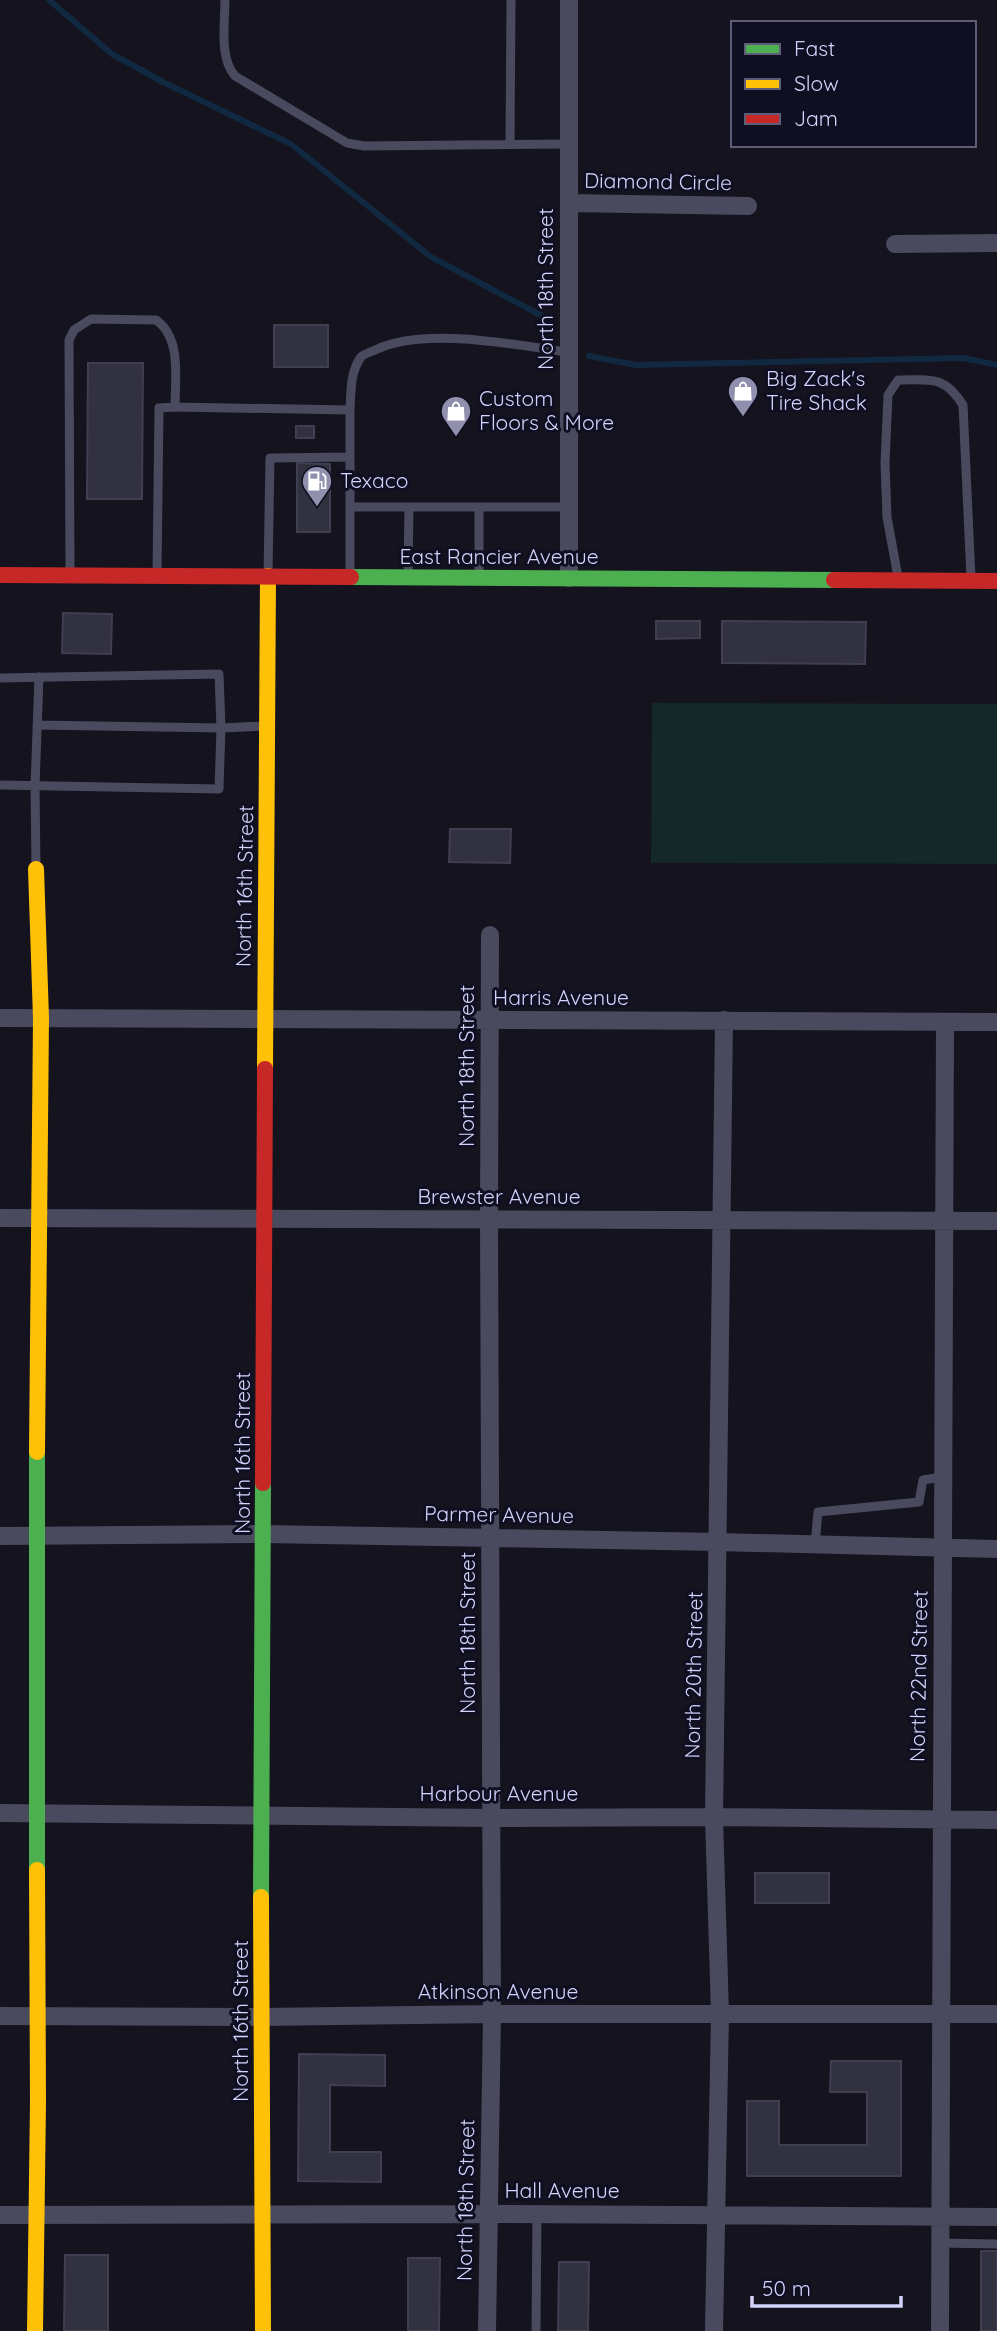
<svg xmlns="http://www.w3.org/2000/svg" width="997" height="2331" font-family="Quicksand,sans-serif">
	<style>
		.green { fill: #132827 }
		.lines { fill: none; stroke-linecap: round; stroke-linejoin: round }
		.stream { stroke: #112841; stroke-width: 6 }
		.building { fill: #323140; stroke: #403e51; stroke-width: 2 }
		.lane { stroke: #494a5e; stroke-width: 9 }
		.street { stroke: #494a5e; stroke-width: 18 }
		.fast { stroke: #4caf50; stroke-width: 16 }
		.slow { stroke: #ffc107; stroke-width: 16 }
		.jam { stroke: #c62828; stroke-width: 16 }
		.labels { text-anchor: middle; stroke-width: 6; stroke-linejoin: round; paint-order: stroke }
		.street-label { font-size: 21px; fill: #d3d3fc; stroke: #100f22 }
		.poi-label { font-size: 21px; fill: #d3d3fc; stroke: #100f22; text-anchor: start }
	</style>
	<rect width="100%" height="100%" fill="#14131e"/>
	<!-- green -->
	<path class="green" d="M652 703 997 704V864L651 863Z"/>
	<g class="lines">
		<!-- stream -->
		<path class="stream" d="M49 0 112 54 163 82 291 144 431 257 548 319
			M589 356 636 365 963 358 997 365"/>
	</g>
	<!-- building -->
	<path class="building" d="M274 325H328V367H274Z
		M88 363H143L142 499H87Z
		M296 426H314V438H296Z
		M297 463 330 464V532H297Z
		M63 613 112 614 111 654 62 653Z
		M656 621H700V638L656 639Z
		M722 621 866 622 865 664 722 663Z
		M450 829H511L510 863 449 862Z
		M755 1873H829V1903H755Z
		M299 2054 385 2055V2086L330 2085V2152H381V2182L298 2181Z
		M831 2061H901V2176H747V2101H779V2145H867V2092H830Z
		M981 2251H997V2331H981Z
		M65 2255H108V2331H64Z
		M408 2258H440L439 2331H408Z
		M559 2262H589L588 2331H558Z"/>
	<g class="lines">
		<!-- lane -->
		<path class="lane" d="M225 0C225 23 219 58 235 76L347 143 364 146 569 144
			M510 143 511 0
			M350 410C351 392 350 372 361 357 364 354 371 352 375 350 425 326 514 345 568 352
			M350 507H569
			M479 507V575
			M70 573 69 340 74 330 91 319 156 320C182 338 175 379 175 407L350 410V574
			M157 574 159 408 175 407
			M268 574 270 458 350 457
			M408 575 409 507
			M898 577 887 517 885 463 888 395 898 380C931 380 944 375 963 405L971 578
			M0 678 219 674 221 728 264 726
			M0 785 219 789 221 728 37 725
			M36 867 35 786 39 677
			M815 1545 818 1512 919 1502 923 1480 942 1477
			M940 2243 997 2244
			M536 2331 537 2214"/>
		<!-- street -->
		<path class="street" d="M569 0V578
			M569 203 748 206
			M895 244 997 243
			M0 1018 997 1022
			M0 1218 997 1221
			M0 1536 263 1534 718 1542 997 1549
			M0 1813 492 1818 714 1817 997 1820
			M0 2016 261 2017 492 2014H997
			M0 2215 489 2214 997 2217
			M487 2331 492 2014 489 1220 490 935
			M714 2331 720 2014 714 1817 724 1020
			M940 2331 945 1022"/>
		<!-- fast -->
		<path class="fast" d="M351 577 834 580
			M37 1452V1870
			M261 1897 263 1483"/>
		<!-- slow -->
		<path class="slow" d="M36 869 41 1018 37 1452
			M265 1069 268 576
			M261 1897 263 2331
			M35 2331 38 2102 37 1870"/>
		<!-- jam -->
		<path class="jam" d="M0 575 351 577
			M834 580 997 581
			M263 1483 265 1069"/>
	</g>
	<!-- icons -->
	<defs>
		<g id="shop-pin" transform="scale(1.575)"><path d="M0 17L-7.5 6A9.5 9.5 0 1 1 7.5 6Z" fill="#9090ae" stroke="#100f22"/><path d="M-5-2.5h2.3a2.7 3.5 0 0 1 5.4 0H5L5.5 6h-11ZM-1.5-2.5h3a1.5 2.3 0 0 0-3 0Z" fill="#fff"/></g>
		<g id="fuel-pin" transform="scale(1.575)"><path d="M0 17L-7.5 6A9.5 9.5 0 1 1 7.5 6Z" fill="#9090ae" stroke="#100f22"/><path d="M-5.5-6h7V0h2V4h1.3V-2.5L3-4.5l.8-.8L6-3V5H2.5V1h-1V6h-7ZM-4.2-4.7v3.2H.2V-4.7Z" fill="#fff"/></g>
	</defs>
	<g fill-rule="evenodd">
		<use href="#shop-pin" x="743" y="391"/>
		<use href="#shop-pin" x="456" y="411"/>
		<use href="#fuel-pin" x="317" y="481"/>
	</g>
	<g class="labels">
		<!-- street labels -->
		<g class="street-label">
			<text transform="translate(658 182) rotate(1)" y="7">Diamond Circle</text>
			<text transform="translate(546 289) rotate(-90)" y="7">North 18th Street</text>
			<text x="499" y="564">East Rancier Avenue</text>
			<text transform="translate(245 886) rotate(-89)" y="7">North 16th Street</text>
			<text x="561" y="1005">Harris Avenue</text>
			<text transform="translate(467 1066) rotate(-90)" y="7">North 18th Street</text>
			<text x="499" y="1204">Brewster Avenue</text>
			<text transform="translate(243 1453) rotate(-90)" y="7">North 16th Street</text>
			<text transform="translate(499 1515) rotate(1)" y="7">Parmer Avenue</text>
			<text transform="translate(468 1633) rotate(-90)" y="7">North 18th Street</text>
			<text transform="translate(694 1675) rotate(-89)" y="7">North 20th Street</text>
			<text transform="translate(919 1676) rotate(-89)" y="7">North 22nd Street</text>
			<text x="499" y="1801">Harbour Avenue</text>
			<text x="498" y="1999">Atkinson Avenue</text>
			<text transform="translate(241 2021) rotate(-90)" y="7">North 16th Street</text>
			<text x="562" y="2198">Hall Avenue</text>
			<text transform="translate(466 2200) rotate(-89)" y="7">North 18th Street</text>
		</g>
		<!-- poi labels -->
		<g class="poi-label">
			<text x="766" y="386">Big Zack's<tspan x="766" dy="24">Tire Shack</tspan></text>
			<text x="479" y="406">Custom<tspan x="479" dy="24">Floors &amp; More</tspan></text>
			<text x="340" y="488">Texaco</text>
		</g>
	</g>
	<!-- legend -->
	<rect x="731" y="21" width="245" height="126" fill="#100f22" stroke="#5e5d79" stroke-width="2"/>
	<rect x="745" y="44" width="35" height="10" fill="#4caf50" stroke="#5e5d79" stroke-width="2"/>
	<text x="794" y="56" font-size="21" fill="#d3d3fc">Fast</text>
	<rect x="745" y="79" width="35" height="10" fill="#ffc107" stroke="#5e5d79" stroke-width="2"/>
	<text x="794" y="91" font-size="21" fill="#d3d3fc">Slow</text>
	<rect x="745" y="114" width="35" height="10" fill="#c62828" stroke="#5e5d79" stroke-width="2"/>
	<text x="794" y="126" font-size="21" fill="#d3d3fc">Jam</text>
	<!-- scale -->
	<path d="M752 2296v10h149v-10" fill="none" stroke="#d3d3fc" stroke-width="3.5"/>
	<text x="762" y="2296" font-size="21" fill="#d3d3fc" stroke="#100f22" stroke-width="5" paint-order="stroke">50 m</text>
</svg>
